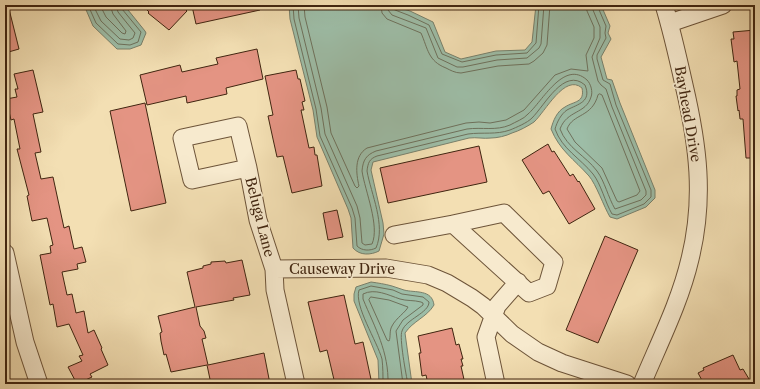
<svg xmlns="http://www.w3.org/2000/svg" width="760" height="389" font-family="'Libre Caslon Text',serif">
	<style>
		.water { fill: #9dbda7; stroke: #78806b }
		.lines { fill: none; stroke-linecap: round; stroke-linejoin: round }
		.shore { stroke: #6e715c; stroke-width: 1 }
		.building { fill: #e49483; stroke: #402510 }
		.minor-casing { stroke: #6d5439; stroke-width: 19 }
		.minor { stroke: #f7eace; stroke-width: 17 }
		.labels { text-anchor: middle; stroke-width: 3.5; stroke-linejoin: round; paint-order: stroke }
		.street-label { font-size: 14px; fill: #402510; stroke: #f7eace }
	</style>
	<rect width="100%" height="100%" fill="#f3dfb3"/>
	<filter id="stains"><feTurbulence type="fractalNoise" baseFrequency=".005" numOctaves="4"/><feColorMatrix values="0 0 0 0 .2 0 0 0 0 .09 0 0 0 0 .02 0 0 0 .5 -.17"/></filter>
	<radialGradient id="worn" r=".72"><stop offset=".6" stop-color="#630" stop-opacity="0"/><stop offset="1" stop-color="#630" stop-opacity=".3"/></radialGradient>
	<!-- water -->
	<path class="water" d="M84 5H124L145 31 146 33 141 45 130 49H117L93 26Z
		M289 5H390L410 11 433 22 445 52 461 59 496 51 525 50 532 42 536 5H601L610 26 608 33 611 39 601 57 607 79 612 80 620 103 655 190V198L646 207 617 219 610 217C604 207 596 184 589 176 574 159 560 151 551 129 553 121 557 111 565 107 574 101 585 103 582 88 565 73 545 112 534 122 528 126 519 131 512 133 506 136 497 138 491 138 483 139 477 137 469 138L373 162 371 170 383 223 384 234 379 251C371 255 360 256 353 248L351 218 348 209 317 137 313 110 290 19Z
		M371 282C378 283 385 284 392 286 396 287 400 289 404 290 415 293 432 289 434 305 427 317 413 321 405 333L412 384H379L378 360 354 301V294L356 287Z"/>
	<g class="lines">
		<!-- shore -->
		<path class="shore" d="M88 5 96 23 118 44 130 45 138 42 141 32 122 9 121 5
			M93 5 101 21 120 39 129 40 133 38 135 33 118 12 116 5
			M100 5 106 17 122 33 125 34 126 31 113 14 110 5
			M293 5 294 19 316 109 320 136 352 208 355 218 357 246C362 251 370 251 376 248 386 225 371 194 367 171 368 163 369 159 377 156L468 134C483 132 496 135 510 130 517 127 527 123 532 118 545 105 564 67 585 85 592 102 578 104 567 110 561 114 557 122 555 129 562 149 580 158 593 174 601 184 605 202 612 214L617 215 644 204 651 197V190L616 105 610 84 603 80 597 59V55L606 38 605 33 606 26 597 5
			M298 5 299 18 321 108 325 134 357 206 360 218 362 243 365 245 372 244C380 226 365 191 362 171 363 160 366 155 376 151L467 129C482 127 496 131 510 125 515 122 524 119 528 114 542 102 564 59 587 80 591 84 593 92 591 97 586 114 567 110 560 129 567 148 586 156 597 171 605 182 608 197 615 209L641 200 646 195V191L612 107 606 89 601 85 598 81 592 57 600 38V27L593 10 592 5
			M304 5 305 17 327 107 331 133 355 186 357 188 359 186C356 173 354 156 367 148L466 123 479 122 490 123 506 120 524 110 555 75 571 69 588 71 586 55 594 38V27L587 11 586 5
			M381 5 382 13 387 19 421 33C428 49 428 61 446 68 450 70 455 73 461 73L498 66 529 64 534 61 543 53 547 45 550 5
			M387 5 388 10 392 15 426 28 438 58 457 67H463L497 60 527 58 539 48 541 44 544 5
			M392 5V8L395 10 408 15 429 25 442 54 462 62 496 55 527 53 536 43 539 5
			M600 94 602 95 640 191 637 195 619 202 617 201 602 168 575 142 567 129C573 113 592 118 598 95Z
			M371 297 389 300 408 307C406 312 396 318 392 326 389 331 391 337 389 341L387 340 369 300Z
			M383 384C383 376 383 367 382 359 377 341 354 306 359 290L371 286 393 290 402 294 423 297 429 302C429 313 406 319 402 331 399 337 406 375 408 384
			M388 384C389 352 375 328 363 299V294C375 288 388 295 400 299 406 301 414 300 421 302L423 303V305L403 320 396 331 403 384"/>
	</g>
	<!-- building -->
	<path class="building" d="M142 5H181L187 11 169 30 148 13 149 12Z
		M199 5H259L260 10 196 24 192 6Z
		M9 9 19 49 5 53V10Z
		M755 30V158H746L743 119H740L739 110 738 111 736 96H737V90L740 89 737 61 734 62 731 39H734L733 32Z
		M257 49 263 79 226 88 227 94 187 103 186 96 147 105 140 75 180 65 182 72 218 64 216 58Z
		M33 70 43 112 33 114 41 152 35 153 41 179 53 177 64 228 69 226 74 249 82 247 86 262 77 264 78 269 62 272 67 295 72 294 76 313 84 311 88 333 94 330 102 348 101 349 108 365 90 374 92 377 77 384 68 367 82 361 79 356 83 355 69 324 57 327 53 304 50 305 40 255 51 253 50 246 53 245 47 218 32 221 27 196 29 195 17 149H20L14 119 11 120 6 99 17 97 15 89H18L14 74Z
		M296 70 298 79H300L305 101 302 102 304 110H301L309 148 314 147 315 155H317L322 186 292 193 283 156 277 157 273 139 268 116 273 115 265 76Z
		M145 103 166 203 131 211 110 111Z
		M548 144 552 152 554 151 570 176 573 174 578 182 579 181 595 209 569 224 549 191 543 194 522 160Z
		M479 146 487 182 388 203 380 168Z
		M337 210 343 237 328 240 323 213Z
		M605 236 638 250 598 343 566 330Z
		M242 260 250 295 233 298 234 300 196 307 200 326 204 331 206 338 202 339 208 365 264 353 270 384H211L207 365 171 372 166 354 164 355 161 341 160 333 162 332 158 316 195 307 187 272 203 268V266L211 264V262L225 261 226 263Z
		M344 295 355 344 363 342 372 384H335L327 350 320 352 308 302Z
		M452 328 456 345 459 344 463 359H461L463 366H461L465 384H428L426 375 422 376 419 353H421L418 336Z
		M733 355 740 370 743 369 749 379 748 380 750 384H704L698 373 704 370 703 368Z"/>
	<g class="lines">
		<!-- minor casing -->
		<g class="minor-casing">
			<path id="minor" d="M670 23 723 5
				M238 126 248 168 192 180 182 138Z
				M248 168 258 220 274 269 275 290 296 384
				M394 235 453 224 529 293 547 286 554 262 504 213 453 224
				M5 253 25 342 39 384
				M274 269 386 268 428 275 447 283 472 298 483 306 512 334 538 352 562 363 627 384
				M496 384 486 337 497 306 518 282
				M642 384C659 343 680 302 690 259 705 198 698 145 684 85 678 58 672 31 664 5"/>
		</g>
		<!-- minor -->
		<use href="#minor" class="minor"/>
	</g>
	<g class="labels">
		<!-- street labels -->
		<g class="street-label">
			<text transform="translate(688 114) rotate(80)" y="5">Bayhead Drive</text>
			<text transform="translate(260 217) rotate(76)" y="5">Beluga Lane</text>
			<text x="342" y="274">Causeway Drive</text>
		</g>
	</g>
	<!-- margin -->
	<rect width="760" height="389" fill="none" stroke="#f3dfb3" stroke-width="20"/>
	<rect x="6" y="6" width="748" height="377" fill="none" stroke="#402510" stroke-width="2"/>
	<rect x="10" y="10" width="740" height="369" fill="none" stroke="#402510"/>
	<rect width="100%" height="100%" filter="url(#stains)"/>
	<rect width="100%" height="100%" fill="url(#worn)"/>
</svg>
